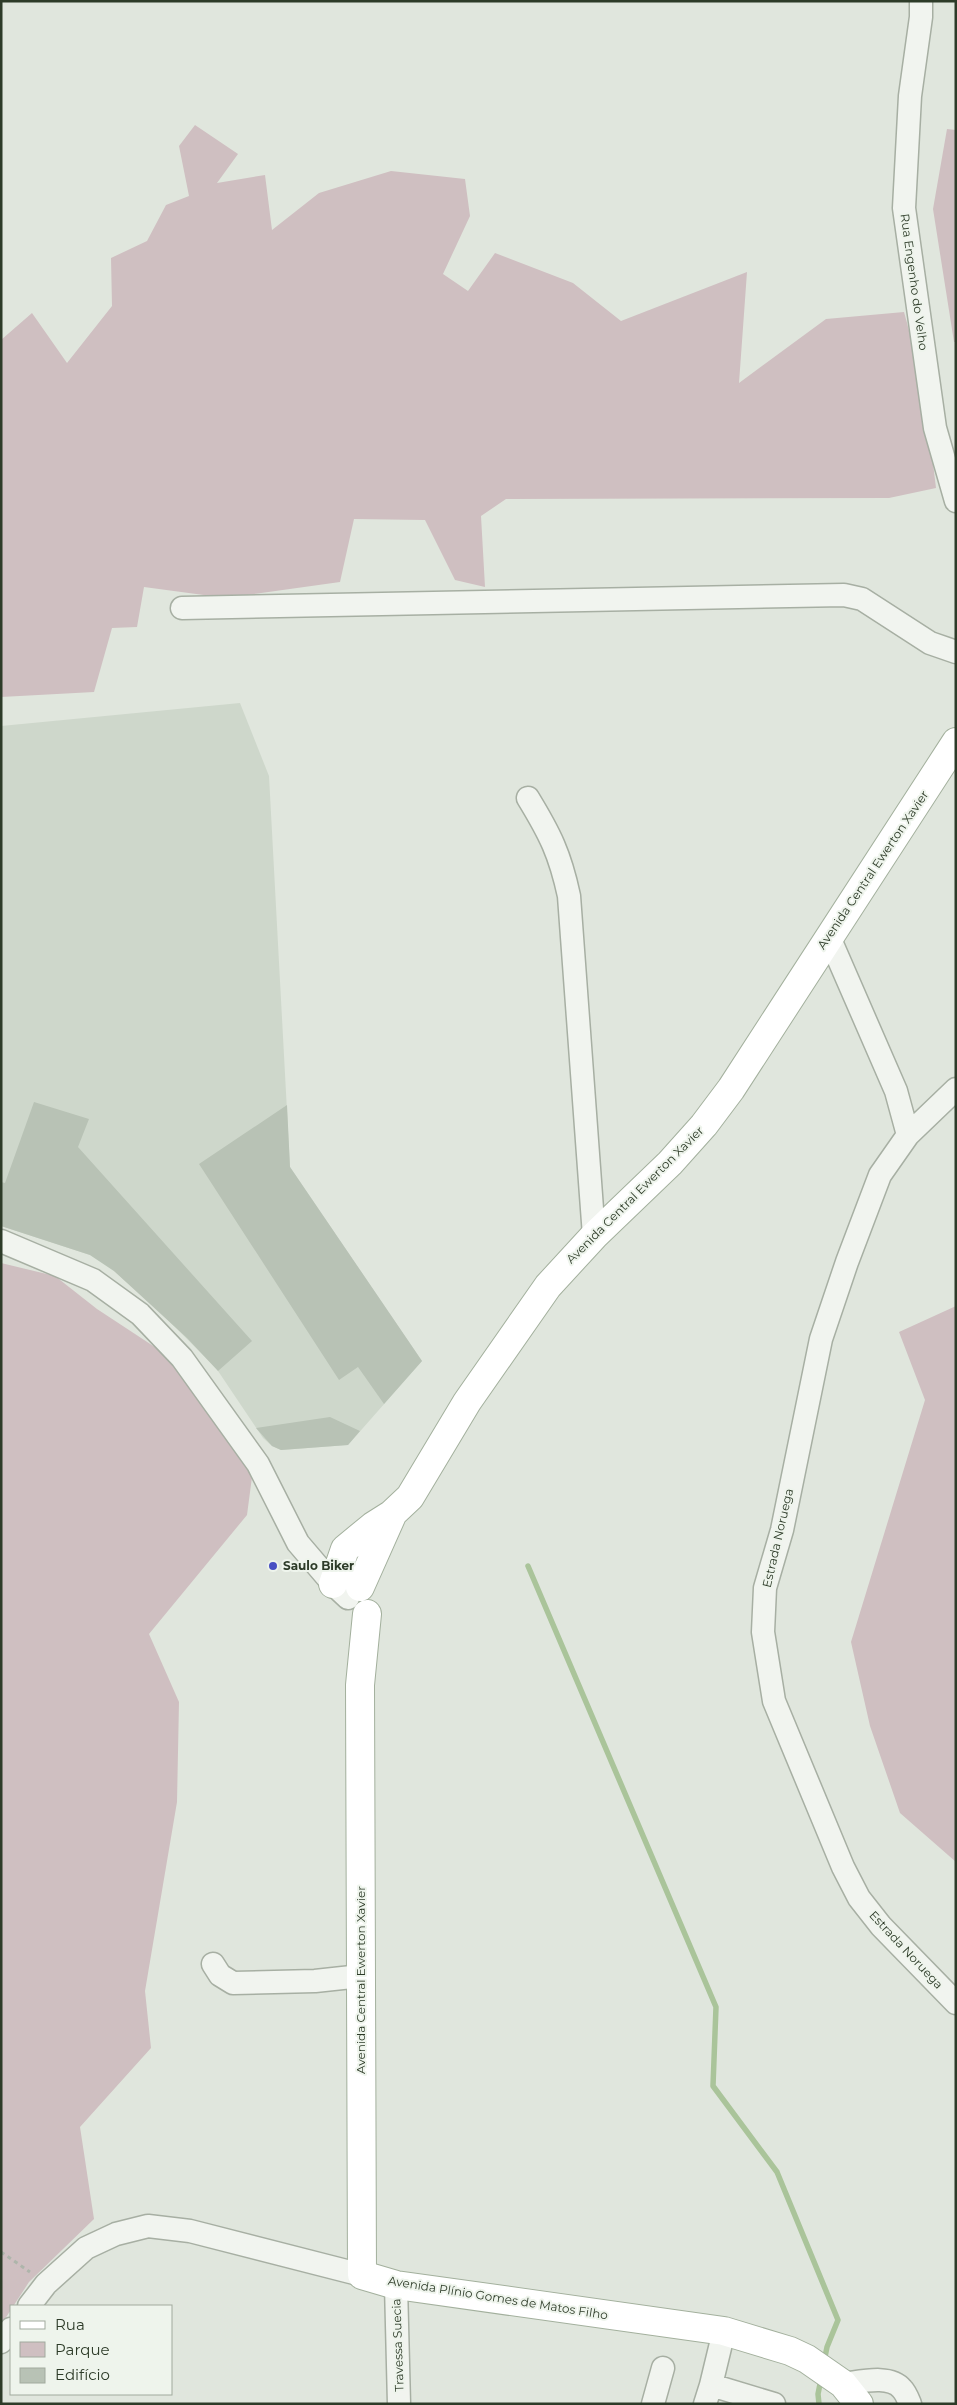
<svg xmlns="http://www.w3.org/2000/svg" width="957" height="2405" font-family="Montserrat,sans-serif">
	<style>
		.built { fill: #ced7cb }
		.green { fill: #cfbfc1 }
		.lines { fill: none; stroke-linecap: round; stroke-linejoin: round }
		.stream { stroke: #aac49a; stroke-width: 5.5 }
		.building { fill: #b8c2b5 }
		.minor-casing { stroke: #a7afa3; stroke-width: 25 }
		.major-casing { stroke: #a3b09d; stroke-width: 30 }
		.path { stroke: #aeb5ab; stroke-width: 3; stroke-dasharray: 4 4; stroke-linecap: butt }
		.minor { stroke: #f1f4ef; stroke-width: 22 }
		.major { stroke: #fff; stroke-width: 28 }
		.poi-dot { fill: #4950c3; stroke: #eef4ec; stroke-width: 2 }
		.labels { text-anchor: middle; stroke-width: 4; stroke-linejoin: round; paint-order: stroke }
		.street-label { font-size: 12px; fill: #2d3b28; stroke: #eef4ec }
		.poi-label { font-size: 12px; font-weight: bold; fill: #2d3b28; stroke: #eef4ec; text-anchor: start }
	</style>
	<rect width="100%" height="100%" fill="#e0e6dd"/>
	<!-- built -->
	<path class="built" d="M240 703 269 776 290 1167 422 1361 348 1445 281 1450 272 1446 263 1438 216 1368 155 1307 114 1271 90 1255 1 1226V726Z"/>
	<!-- green -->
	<path class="green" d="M195 125 238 154 217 183 265 175 272 230 319 193 391 171 465 179 470 216 443 274 468 291 495 253 573 283 621 321 747 272 739 383 826 319 904 312C921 373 929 425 936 488L889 498 506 499 481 516 485 587 455 580 425 520 354 519 340 582 226 598 144 587 137 627 112 628 94 692 1 697V340L32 313 67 363 112 306 111 258 147 241 166 205 189 196 179 146Z
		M947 129 956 130V342H954L933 209Z
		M1 1263 55 1276 97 1309 170 1357 210 1407 252 1477 247 1515 149 1634 179 1702 177 1802 145 1991 151 2048 80 2127 94 2219 29 2282 1 2325Z
		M956 1306V1862L900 1813 870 1726 851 1642 925 1400 899 1332Z"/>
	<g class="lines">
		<!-- stream -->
		<path class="stream" d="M528 1566 716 2007 713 2086 777 2172 838 2320 827 2347 824 2362
			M819 2404 818 2394 821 2379"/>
	</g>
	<!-- building -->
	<path class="building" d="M34 1102 89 1119 78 1147 252 1341 218 1371 187 1338 114 1271 90 1255 1 1226V1182L5 1183Z
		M287 1105 290 1167 422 1361 384 1404 358 1367 339 1380 199 1164Z
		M330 1417 360 1431 348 1445 281 1450 272 1446 256 1428Z"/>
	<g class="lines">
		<!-- minor casing -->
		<g class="minor-casing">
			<path id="minor" d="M921 1V17L910 96 904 208 935 428 956 501
				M182 608 844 595 862 599 930 643 956 652
				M528 798C550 834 560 854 569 896L594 1236
				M829 937 896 1091 908 1135
				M956 1089 908 1135 880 1175 847 1262 821 1339 782 1530 765 1588 763 1632 774 1701 843 1867 859 1898 881 1926 956 2003
				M1 1241 93 1280 140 1314 182 1358 258 1464 298 1543 333 1584 348 1598
				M213 1964 220 1975 233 1983 315 1981 361 1976
				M396 2285 399 2404
				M29 2306 46 2284 86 2248 116 2234 148 2226 190 2231 362 2275
				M1 2342 11 2329
				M843 2384C860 2382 890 2374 902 2389 906 2393 908 2399 910 2404
				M711 2385 774 2404
				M653 2404 663 2368
				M705 2404 711 2385 724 2331"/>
		</g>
		<!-- major casing -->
		<g class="major-casing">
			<path id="major" d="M333 1584 345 1549 373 1526 392 1514
				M360 1587 393 1513 410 1497 467 1402 548 1286 594 1236 670 1163 704 1125 731 1089 956 742
				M367 1614 360 1685 362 2275 396 2285 724 2331 790 2351 807 2359 843 2384 859 2404"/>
		</g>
		<!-- path -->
		<path class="path" d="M1 2252 30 2272"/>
		<!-- minor -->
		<use href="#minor" class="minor"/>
		<!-- major -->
		<use href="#major" class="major"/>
	</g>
	<!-- markers -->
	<circle class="poi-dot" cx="273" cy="1566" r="5"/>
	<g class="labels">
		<!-- street labels -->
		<g class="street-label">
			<text transform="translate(914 282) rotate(82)" y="4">Rua Engenho do Velho</text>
			<text transform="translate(873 870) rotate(-56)" y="4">Avenida Central Ewerton Xavier</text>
			<text transform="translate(635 1195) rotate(-45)" y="4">Avenida Central Ewerton Xavier</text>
			<text transform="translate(778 1538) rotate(-77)" y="4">Estrada Noruega</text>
			<text transform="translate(906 1950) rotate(47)" y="4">Estrada Noruega</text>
			<text transform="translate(361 1980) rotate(-90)" y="4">Avenida Central Ewerton Xavier</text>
			<text transform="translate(498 2298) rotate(9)" y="4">Avenida Plínio Gomes de Matos Filho</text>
			<text transform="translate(398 2345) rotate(-92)" y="4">Travessa Suecia</text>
		</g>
		<!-- poi labels -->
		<g class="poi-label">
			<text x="283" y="1570">Saulo Biker</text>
		</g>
	</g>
	<!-- border -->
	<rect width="957" height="2405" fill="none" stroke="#2d3b28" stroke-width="5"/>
	<!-- legend -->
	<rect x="10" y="2305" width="162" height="90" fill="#eef4ec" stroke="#a1aa9e"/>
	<rect x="20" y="2321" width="25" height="8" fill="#ffffff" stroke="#a1aa9e"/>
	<text x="55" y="2330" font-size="15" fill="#2d3b28">Rua</text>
	<rect x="20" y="2342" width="25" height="15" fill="#cfbfc1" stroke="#a1aa9e"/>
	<text x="55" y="2355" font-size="15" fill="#2d3b28">Parque</text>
	<rect x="20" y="2368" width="25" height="15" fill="#b8c2b5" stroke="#a1aa9e"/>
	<text x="55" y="2380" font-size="15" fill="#2d3b28">Edifício</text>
</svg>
